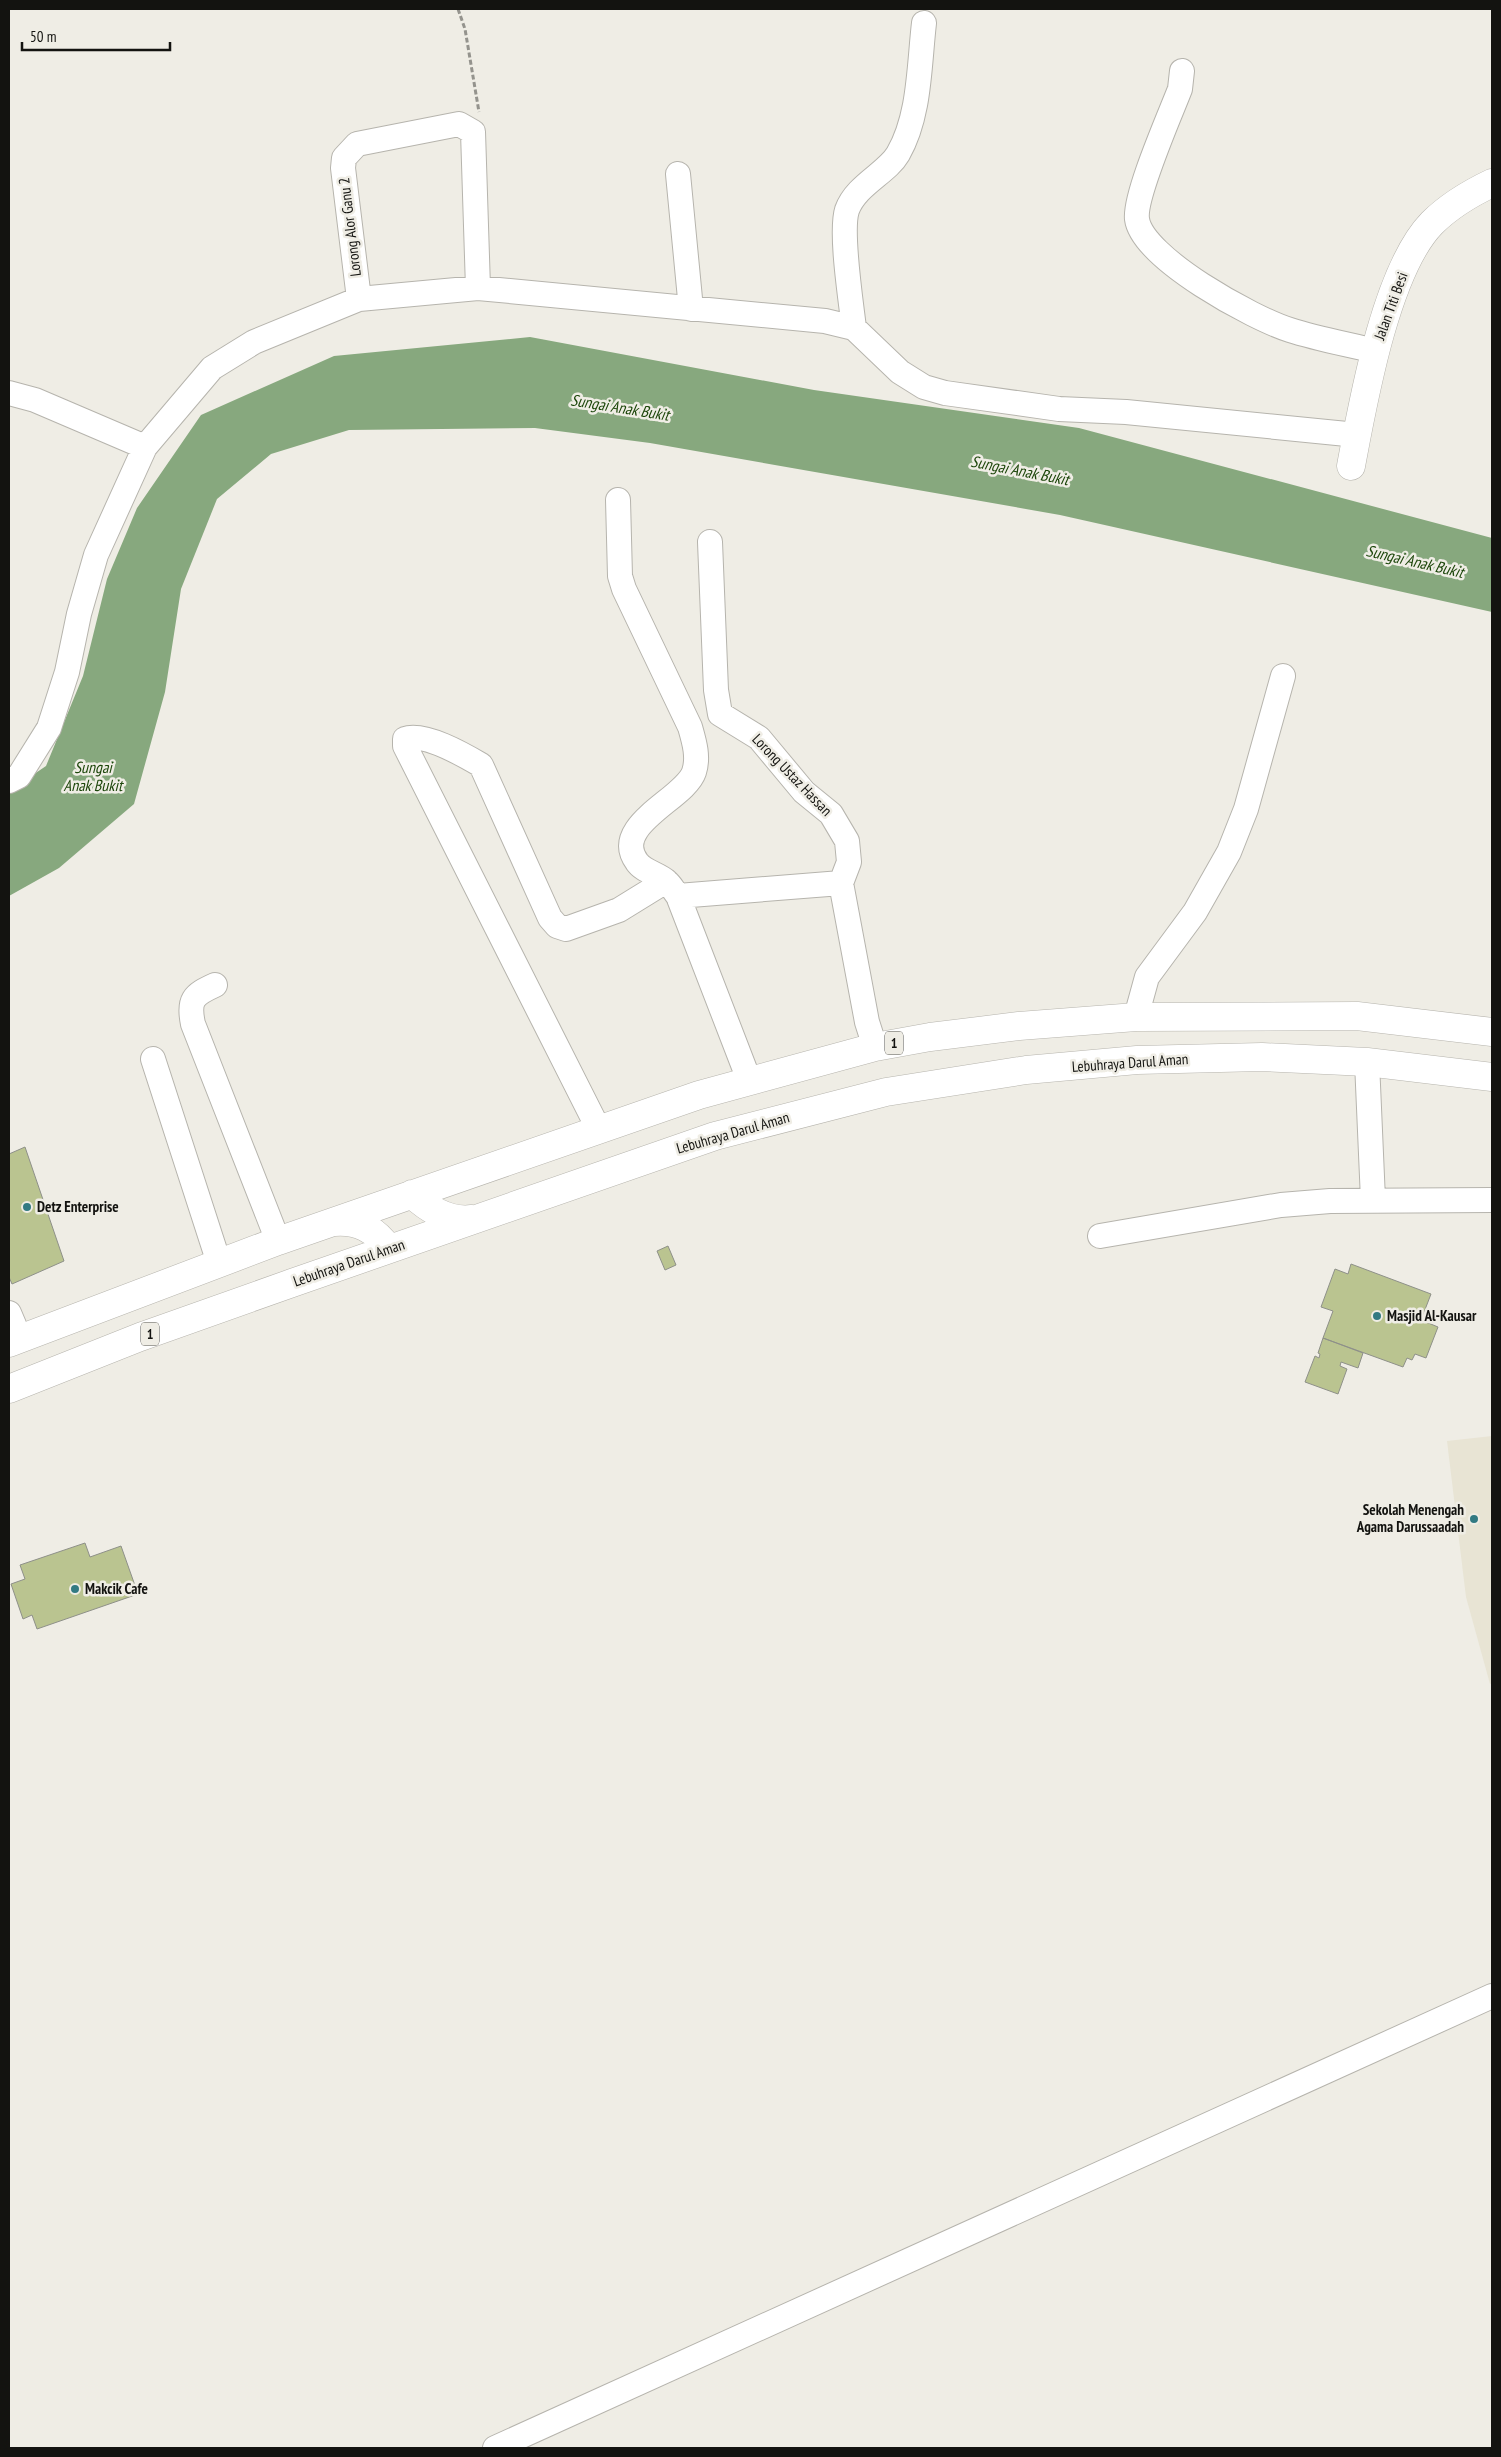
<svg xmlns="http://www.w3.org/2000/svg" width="1501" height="2457" font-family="'PT Sans Narrow',sans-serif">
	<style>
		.built { fill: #e8e4d4 }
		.water { fill: #87a87e }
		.building { fill: #bac490; stroke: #8e9089 }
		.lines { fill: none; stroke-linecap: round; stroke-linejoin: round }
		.street-casing { stroke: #b6b4ad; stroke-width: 26 }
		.secondary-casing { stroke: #b6b4ad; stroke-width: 29 }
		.highway-casing { stroke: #b6b4ad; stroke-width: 29 }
		.path { stroke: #94938d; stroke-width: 3; stroke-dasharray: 5 2.5; stroke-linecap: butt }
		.street { stroke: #fff; stroke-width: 24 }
		.secondary { stroke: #fff; stroke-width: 28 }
		.highway { stroke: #fff; stroke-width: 28 }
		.poi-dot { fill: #327a82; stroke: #efede5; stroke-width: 2 }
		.labels { text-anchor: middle; stroke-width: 5; stroke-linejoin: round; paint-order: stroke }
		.shield { fill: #efede5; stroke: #555450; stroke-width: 1 }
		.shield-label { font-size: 14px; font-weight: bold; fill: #131310 }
		.street-label { font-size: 15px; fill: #131310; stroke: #efede5 }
		.poi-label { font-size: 15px; font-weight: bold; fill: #131310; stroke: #efede5; text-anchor: start }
		.water-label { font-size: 16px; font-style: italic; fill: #1c460a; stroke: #efede5 }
	</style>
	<rect width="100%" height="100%" fill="#efede5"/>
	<!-- built -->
	<path class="built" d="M1492 1436V1683L1490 1684 1466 1597 1447 1441Z"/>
	<!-- water -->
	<path class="water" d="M530 337 814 390 1079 428 1492 538V612L1060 515 650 443 535 428 349 430 271 454 217 499 181 589 165 692 134 804 59 868 9 896V791L46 766 83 676 107 579 137 508 201 415 334 356Z"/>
	<!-- building -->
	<path class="building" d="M25 1147 64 1261 12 1284 9 1277V1154Z
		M668 1246 676 1265 665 1270 657 1251Z
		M1351 1264 1431 1294 1421 1320 1438 1327 1426 1358 1415 1354 1412 1360 1407 1358 1403 1367 1323 1338 1333 1311 1321 1307 1335 1269 1348 1274Z
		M1323 1338 1363 1353 1358 1368 1341 1362 1340 1366 1347 1369 1338 1394 1305 1382 1315 1356 1319 1358 1320 1354 1318 1353Z
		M85 1543 90 1557 121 1546 138 1594 37 1629 32 1615 23 1619 11 1584 25 1579 20 1565Z"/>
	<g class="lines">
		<!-- street casing -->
		<g class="street-casing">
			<path id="street" d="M1182 71 1180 89C1170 115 1134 196 1137 219 1142 258 1254 319 1290 330 1318 339 1347 344 1375 351
				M678 174 691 309
				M359 299 343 168 344 158 357 144 459 124 473 132 478 288
				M854 328C851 302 840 232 847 210 856 185 887 173 898 154 920 116 919 66 924 23
				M9 393 35 400 145 447
				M618 500 620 576 624 589 690 727C694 741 699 757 694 772 685 799 610 825 637 862 643 871 658 874 666 881 671 885 674 891 678 896L749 1080
				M710 542 716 690 720 714 759 738 804 792 831 814 847 841 849 862 841 883 867 1022 875 1047
				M9 781 19 776 49 728 67 672 79 614 96 555 145 447 212 368 254 342 359 299 478 288 825 321 854 328 900 372 924 387 945 393 1059 409 1126 412 1357 435
				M678 896 841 883
				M215 985C193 995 188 1000 193 1024L278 1241
				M1136 1017 1147 977 1195 912 1229 852 1246 809 1283 676
				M153 1059 219 1263
				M1367 1062 1373 1200
				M599 1130 405 746V739C424 732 464 755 481 765L550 918 557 926 566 929 619 910 666 881
				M1100 1236 1281 1205 1330 1201 1492 1200
				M9 1313 20 1339
				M495 2448 1492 1996"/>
		</g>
		<!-- secondary casing -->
		<g class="secondary-casing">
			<path id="secondary" d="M1351 466C1363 402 1386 270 1432 223 1449 206 1471 193 1492 183"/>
		</g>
		<!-- highway casing -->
		<g class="highway-casing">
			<path id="highway" d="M412 1194C428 1209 449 1222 472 1219
				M334 1222C358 1220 375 1229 389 1249
				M9 1343 278 1241 699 1095 875 1047 930 1037 1019 1026 1136 1017 1357 1016 1492 1032
				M9 1389 140 1337 292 1283 715 1136 886 1092 1026 1070 1137 1060 1262 1057 1367 1062 1492 1077"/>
		</g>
		<!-- path -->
		<path class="path" d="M458 9 465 29 479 112"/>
		<!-- street -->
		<use href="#street" class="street"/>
		<!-- secondary -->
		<use href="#secondary" class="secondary"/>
		<!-- highway -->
		<use href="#highway" class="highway"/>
	</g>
	<!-- markers -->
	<g class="poi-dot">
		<circle cx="27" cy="1207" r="5"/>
		<circle cx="1377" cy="1316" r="5"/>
		<circle cx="1474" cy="1519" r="5"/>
		<circle cx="75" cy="1589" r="5"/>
	</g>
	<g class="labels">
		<!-- shield labels -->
		<g class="shield">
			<rect x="885" y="1031.5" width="18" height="23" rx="4"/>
			<rect x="141" y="1322.5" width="18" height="23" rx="4"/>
		</g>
		<g class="shield-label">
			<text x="894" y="1048">1</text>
			<text x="150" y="1339">1</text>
		</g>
		<!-- street labels -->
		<g class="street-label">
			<text transform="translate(350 227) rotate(-97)" y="5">Lorong Alor Ganu 2</text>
			<text transform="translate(1391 306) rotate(-70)" y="5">Jalan Titi Besi</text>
			<text transform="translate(792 775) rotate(46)" y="5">Lorong Ustaz Hassan</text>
			<text transform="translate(1130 1063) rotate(-4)" y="5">Lebuhraya Darul Aman</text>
			<text transform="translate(733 1133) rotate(-16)" y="5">Lebuhraya Darul Aman</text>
			<text transform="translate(349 1263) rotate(-19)" y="5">Lebuhraya Darul Aman</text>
		</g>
		<!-- poi labels -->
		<g class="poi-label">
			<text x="37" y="1212">Detz Enterprise</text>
			<text x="1387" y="1321">Masjid Al-Kausar</text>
			<text x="1464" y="1515" text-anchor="end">Sekolah Menengah<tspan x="1464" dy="17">Agama Darussaadah</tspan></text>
			<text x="85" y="1594">Makcik Cafe</text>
		</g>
		<!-- water labels -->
		<g class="water-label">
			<text transform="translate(620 407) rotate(9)" y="6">Sungai Anak Bukit</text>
			<text transform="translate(1020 470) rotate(11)" y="6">Sungai Anak Bukit</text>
			<text transform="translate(1415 561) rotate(13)" y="6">Sungai Anak Bukit</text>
			<text x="93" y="773">Sungai<tspan x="93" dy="18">Anak Bukit</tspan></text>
		</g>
	</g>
	<!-- border -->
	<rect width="1501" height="2457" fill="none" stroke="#131310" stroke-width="20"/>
	<!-- scale -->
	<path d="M22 42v8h148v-8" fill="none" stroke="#131310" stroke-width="2.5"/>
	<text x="30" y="42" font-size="15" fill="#131310" stroke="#efede5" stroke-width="4" paint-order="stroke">50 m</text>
</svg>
